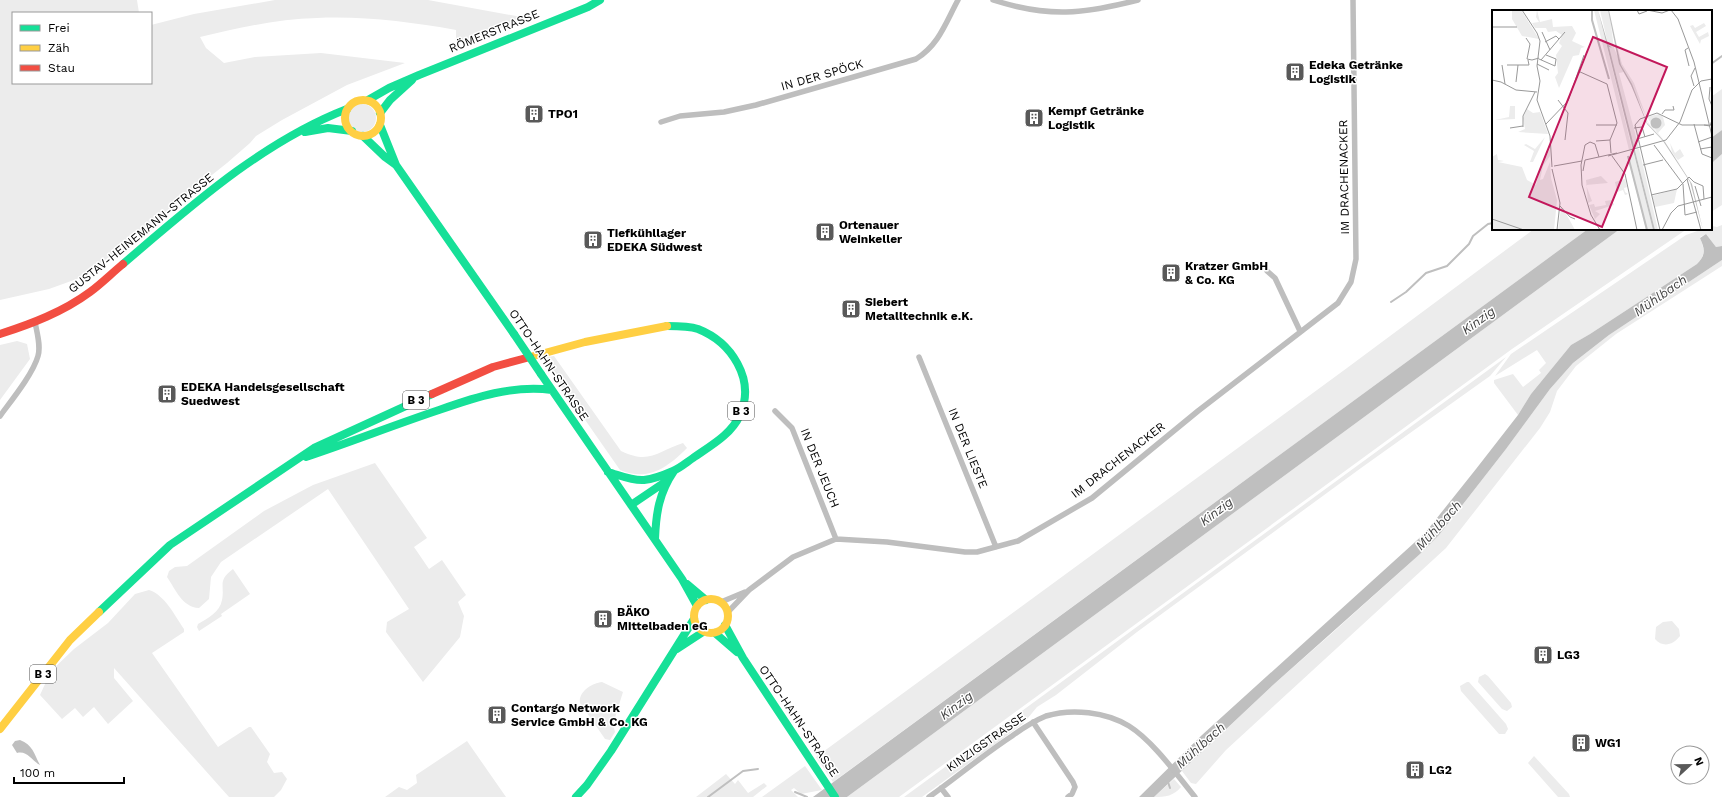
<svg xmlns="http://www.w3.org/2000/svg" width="1722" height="797" font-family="'Work Sans',sans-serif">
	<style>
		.green { fill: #ececec }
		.water { fill: #bfbfbf }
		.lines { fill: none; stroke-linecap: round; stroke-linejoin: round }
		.stream { stroke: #bfbfbf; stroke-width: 2 }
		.street { stroke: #bebebe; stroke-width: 5.5 }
		.fast { stroke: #16e098; stroke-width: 8 }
		.slow { stroke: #ffcf43; stroke-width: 8 }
		.jam { stroke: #f24e42; stroke-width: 8 }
		.fast-bridge { stroke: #16e098; stroke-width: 8 }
		.labels { text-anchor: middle; stroke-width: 3; stroke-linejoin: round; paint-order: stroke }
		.shield { fill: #fff; stroke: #4c4c4c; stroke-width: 1 }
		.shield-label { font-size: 11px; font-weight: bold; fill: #000 }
		.street-label { font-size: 12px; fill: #000; stroke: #fff }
		.poi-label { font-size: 12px; font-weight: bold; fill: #000; stroke: #fff; text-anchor: start }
		.water-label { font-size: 13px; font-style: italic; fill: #444; stroke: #fff }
		.inset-river { fill: none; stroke: #bfbfbf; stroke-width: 2 }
		.inset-road { fill: none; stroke: #999; stroke-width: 1 }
		.view { fill: #c2185b; fill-opacity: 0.15; stroke: #c2185b; stroke-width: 2 }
		.inset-edge { fill: none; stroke: #000; stroke-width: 2 }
	</style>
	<rect width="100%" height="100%" fill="#fff"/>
	<!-- green -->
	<path class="green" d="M0 0H137L139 13H13V83H151V25L194 14 275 0H428L527 18 456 44V30C410 22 364 16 317 18 277 19 238 28 200 37L206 48 224 63 255 57 321 53 405 63 347 85 282 120 256 136 250 143 227 163 85 276 49 289 0 300Z
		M1722 89V130L1711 138V97Z
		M348 118a14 14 0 1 1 28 0a14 14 0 1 1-28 0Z
		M1722 154V205L1711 212V165L1714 161Z
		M1722 225V246L1716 247 1706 234 1700 237C1704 249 1706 255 1697 264L1590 334 1571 345 1531 394 1518 415 1494 383V380L1513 374 1523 387 1541 373 1539 370 1546 363 1537 350 1495 376 1511 354 1686 235 1703 229H1711L1712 226 1717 227Z
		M1534 229H1588L833 782 816 757 1347 368Z
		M1620 229H1687L1512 349 899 797H847Z
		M1722 260V266L1616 334 1576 366 1557 391 1550 412 1540 428 1446 548 1226 750 1196 784 1191 783 1182 771 1273 685 1330 635 1420 554 1439 535 1506 449 1550 389 1573 363 1609 335Z
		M17 341 27 344 30 359 0 400V345Z
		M554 356 621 451C650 465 658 451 683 443L687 448C668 467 649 482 620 470L542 358Z
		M1506 357 1490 376 1361 468 1137 632 1056 695 1037 707 1023 724 922 797H904Z
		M375 463 427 538 414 547 429 569 442 560 466 595 458 602 464 616 460 637 423 682 386 632 387 622 409 609 328 489 221 562 211 577 209 599 199 608C182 607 176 590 167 577L169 571 175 567 187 566 264 511 313 485Z
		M233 569 250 594 221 614 222 616 199 631 197 627 198 624C208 618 220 612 222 600 225 585 217 581 233 569Z
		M149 590C165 595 175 616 184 629V632L152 653 218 747 249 727H251L270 754 267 762 274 773 282 772 287 779 281 790 274 797H229L114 668V678L133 701 108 724 94 707 83 717 75 708 62 719 40 695 51 671 74 649 108 623 135 594Z
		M1672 621 1679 629 1680 636C1673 645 1663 648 1655 639L1656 627 1663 622Z
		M1485 674 1488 676 1511 703 1512 707 1507 711 1502 709 1478 682 1479 677Z
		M602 682 623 692 613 724 615 732 610 740 605 739 603 736 580 703C578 692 592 683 602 682Z
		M1467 682H1469L1506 724 1508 729 1505 734H1499L1461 691 1460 686Z
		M467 741 506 797H385L399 787 407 790 417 783 416 775Z
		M1534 756 1569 794 1570 797H1558L1528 763Z
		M805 766 822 790 801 794 794 788 791 790 798 797H762Z
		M726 774 735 784 738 780 748 793 764 783 767 786 753 797H696Z
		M1174 779 1181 787C1174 796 1165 797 1154 797Z"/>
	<!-- water -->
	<path class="water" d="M1722 130V154L1714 161 1711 165V138Z
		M1588 229H1620L847 797H813Z
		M1706 234 1716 247 1722 246V260L1609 335 1573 363 1550 389 1506 449 1439 535 1420 554 1273 685 1154 797H1139L1202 735 1425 533 1476 469 1518 415 1531 394 1571 345 1590 334 1697 264C1706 255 1705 249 1700 238Z
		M20 740C33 745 34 754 40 765 32 761 27 750 17 753L12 745 15 741Z"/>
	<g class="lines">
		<!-- stream -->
		<path class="stream" d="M1711 64 1722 56
			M1391 302 1406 292 1426 273 1447 266 1469 244 1473 236 1488 224 1493 223
			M1168 782 1170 788
			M795 792 807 797
			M708 797 743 771 758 769"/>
		<!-- street -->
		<path class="street" d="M993 0C1049 18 1083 14 1138 0
			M661 122 680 116 724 112 756 105 916 59C939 45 946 22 958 0
			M1267 271 1275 278 1300 331
			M919 357 996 547
			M775 411 792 428 836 539
			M0 416C11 401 33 374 38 356 41 346 37 333 35 322
			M721 602 745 592
			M727 613 749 590 793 557 836 539 887 542 965 552H977L1018 541 1092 498 1198 411 1338 303 1351 282 1356 259 1353 0
			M1033 722 1073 782 1075 787 1072 794 1068 797
			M941 788 948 797
			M929 797C957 777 983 755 1012 736 1023 728 1034 721 1046 716 1072 708 1106 712 1129 726 1153 741 1177 775 1195 797"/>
		<!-- fast -->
		<path class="fast" d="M368 100 389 88 419 75 588 7 600 0
			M380 113 390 100 412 80
			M380 125 396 165 514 334
			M305 132 328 128 352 131
			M363 136 385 157 396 165
			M123 264C191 206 262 142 347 109
			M541 374 552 390
			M306 457C351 442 394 425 439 410 476 397 512 385 552 390L682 579 697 606
			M608 472C619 475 632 481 644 480 653 479 664 475 673 471 680 468 687 462 693 458 710 446 731 435 740 415 756 379 731 342 698 329 689 326 676 326 667 326
			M631 505 665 482
			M655 539C656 513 659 493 674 471
			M687 584 706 600
			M99 612 170 545 314 448 432 394
			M725 625 743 658 835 797
			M715 633 737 652
			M677 649 703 632
			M576 797 587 785 611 751 694 619"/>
		<!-- slow -->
		<path class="slow" d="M345 118a18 18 0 1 1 36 0a18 18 0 1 1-36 0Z
			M530 357 585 342 667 326
			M694 616a17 17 0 1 1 34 0a17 17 0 1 1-34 0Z
			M0 729 70 640 99 612"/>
		<!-- jam -->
		<path class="jam" d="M0 334C31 324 63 312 90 292 101 284 112 273 123 264
			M432 394 493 367 530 357"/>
		<!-- fast-bridge -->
		<path class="fast-bridge" d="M514 334 541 374"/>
	</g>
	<!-- icons -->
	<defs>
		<g id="building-square" transform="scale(1)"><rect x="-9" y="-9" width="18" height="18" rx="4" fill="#595959" stroke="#fff"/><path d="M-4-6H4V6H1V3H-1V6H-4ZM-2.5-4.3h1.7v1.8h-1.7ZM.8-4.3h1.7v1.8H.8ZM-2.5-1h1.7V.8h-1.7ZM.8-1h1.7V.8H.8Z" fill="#fff"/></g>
	</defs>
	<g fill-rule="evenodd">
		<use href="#building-square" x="1295" y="72"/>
		<use href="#building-square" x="534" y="114"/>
		<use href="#building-square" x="1034" y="118"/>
		<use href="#building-square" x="825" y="232"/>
		<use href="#building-square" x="593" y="240"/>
		<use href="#building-square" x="1171" y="273"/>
		<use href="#building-square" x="851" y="309"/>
		<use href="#building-square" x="167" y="394"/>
		<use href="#building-square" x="603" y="619"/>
		<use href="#building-square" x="1543" y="655"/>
		<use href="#building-square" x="497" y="715"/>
		<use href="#building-square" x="1581" y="743"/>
		<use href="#building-square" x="1415" y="770"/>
	</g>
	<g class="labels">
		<!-- shield labels -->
		<g class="shield">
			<rect x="403" y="391" width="26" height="18" rx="3"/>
			<rect x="728" y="402" width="26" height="18" rx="3"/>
			<rect x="30" y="665" width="26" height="18" rx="3"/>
		</g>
		<g class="shield-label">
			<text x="416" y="404">B 3</text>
			<text x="741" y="415">B 3</text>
			<text x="43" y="678">B 3</text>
		</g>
		<!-- street labels -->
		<g class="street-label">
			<text transform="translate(494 31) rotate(-22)" y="4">RÖMERSTRASSE</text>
			<text transform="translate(822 75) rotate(-16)" y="4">IN DER SPÖCK</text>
			<text transform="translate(1344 177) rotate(-91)" y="4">IM DRACHENACKER</text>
			<text transform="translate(141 233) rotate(-39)" y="4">GUSTAV-HEINEMANN-STRASSE</text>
			<text transform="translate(549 365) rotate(56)" y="4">OTTO-HAHN-STRASSE</text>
			<text transform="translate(968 448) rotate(68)" y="4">IN DER LIESTE</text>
			<text transform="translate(1118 460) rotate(-38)" y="4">IM DRACHENACKER</text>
			<text transform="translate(820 468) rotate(68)" y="4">IN DER JEUCH</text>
			<text transform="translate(799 721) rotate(56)" y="4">OTTO-HAHN-STRASSE</text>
			<text transform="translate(986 742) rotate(-35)" y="4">KINZIGSTRASSE</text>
		</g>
		<!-- poi labels -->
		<g class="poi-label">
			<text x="1309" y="69">Edeka Getränke<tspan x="1309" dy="14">Logistik</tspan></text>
			<text x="1048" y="115">Kempf Getränke<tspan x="1048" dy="14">Logistik</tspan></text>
			<text x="548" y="118">TPO1</text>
			<text x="839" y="229">Ortenauer<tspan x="839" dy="14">Weinkeller</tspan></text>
			<text x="607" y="237">Tiefkühllager<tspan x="607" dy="14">EDEKA Südwest</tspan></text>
			<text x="1185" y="270">Kratzer GmbH<tspan x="1185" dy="14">&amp; Co. KG</tspan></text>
			<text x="865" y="306">Siebert<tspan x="865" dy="14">Metalltechnik e.K.</tspan></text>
			<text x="181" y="391">EDEKA Handelsgesellschaft<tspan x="181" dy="14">Suedwest</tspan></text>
			<text x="617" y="616">BÄKO<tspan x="617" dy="14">Mittelbaden eG</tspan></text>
			<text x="1557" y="659">LG3</text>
			<text x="511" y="712">Contargo Network<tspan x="511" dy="14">Service GmbH &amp; Co. KG</tspan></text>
			<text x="1595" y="747">WG1</text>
			<text x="1429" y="774">LG2</text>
		</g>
		<!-- water labels -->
		<g class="water-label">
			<text transform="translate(1660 295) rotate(-35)" y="5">Mühlbach</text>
			<text transform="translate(1478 320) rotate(-36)" y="5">Kinzig</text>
			<text transform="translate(1216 511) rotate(-37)" y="5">Kinzig</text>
			<text transform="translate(1438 525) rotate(-48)" y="5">Mühlbach</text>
			<text transform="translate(956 705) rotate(-37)" y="5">Kinzig</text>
			<text transform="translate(1200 745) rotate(-42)" y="5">Mühlbach</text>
		</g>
	</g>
	<!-- overview -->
	<g transform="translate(1492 10)">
		<rect width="220" height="220" fill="#fff"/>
		<path d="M20 0H29L47 29 30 26 20 9ZM45 0 48 12 60 9 61 17 80 16 84 23 80 31 93 37 89 38 87 45 81 46 67 78 63 67 66 63 64 45 70 36 67 33 70 25 64 21 56 22 54 18H43L40 13 47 12 44 7ZM102 0H106L140 139 137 140ZM108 0H116L118 8 122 38 132 62 127 63 147 138 142 139 116 37 120 38 116 34ZM212 13 214 16 204 22 207 27 216 22 217 26 209 30 208 34 198 16 201 15 203 18ZM125 35 130 54 142 73 154 106 129 55ZM18 96H23V109L3 110 17 107ZM35 99 41 103 48 102 56 124 26 122 33 119 31 108ZM167 104 171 107 173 115 166 123 172 130 157 115 153 107 158 115 165 122 155 107ZM53 127 41 152H38L42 141 32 135 34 134 43 139ZM173 131 180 142 178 133 183 143 188 139 192 146 186 150 181 144 196 167ZM58 139V146L51 156 48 170 51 169 58 152 59 168 65 190 62 220H0V147L5 144 6 150 12 151 6 152 30 157 35 170 44 175 49 155ZM146 139H147L166 220H163L143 140ZM141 140V141L161 220H154L136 149 139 145 138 141ZM109 166 116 173 94 175 100 191 96 193 94 170ZM133 169 135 177 132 178 133 182 136 184 133 185 131 180 125 182 123 172ZM185 179 182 193 163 197 160 186ZM120 190 122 195 103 201 108 204 103 209 97 195 102 194 103 197 114 195 113 191ZM69 198H71L83 220H66Z" fill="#ececec"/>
		<path d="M106 0 116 34 120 38 117 37 163 220H161ZM116 0H117L129 55 140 74 155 113 173 132 200 174 211 220 198 172 171 131 155 114 139 75 127 54ZM158.5 113a5.5 5.5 0 1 1 11 0a5.5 5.5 0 1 1-11 0Z" fill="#bfbfbf"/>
		<path class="inset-river" d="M100 0V10L117 69M136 146 155 220"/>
		<path class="inset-road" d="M30 0 45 23 48 31 45 56 48 71 45 90 58 126 60 157M145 0 147 4 155 1M155 0 170 3 178 0M179 0 186 9 202 52 220 126M0 17H25M50 22 58 40M34 28 38 34 35 49 40 50 47 48M53 32 64 26 67 29M196 38 193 40 197 56M47 49 63 56 64 49 54 45M49 50 73 22M45 54 57 60M10 55 13 74M15 55H37L36 50M86 61 115 74 125 113 118 130 119 143M0 70 9 72 24 80 45 82M24 72 26 55M202 76 199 66 203 58M218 77 217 89 220 96M66 90 76 103 73 130M170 104 173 100H182L181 96M54 114 76 91 92 45M202 114 210 144 220 148M104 115H125M212 115 218 116 220 110M31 117V106L43 82M18 118 31 116M142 118 150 117 153 127M145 129 162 124M104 131 118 130M206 132 220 127M162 135 191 174 193 205 205 202M208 139 220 137M116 146 174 130 188 112 200 80 209 71 220 69M120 146 133 164 145 220M107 147 103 134 98 132 93 135 89 155 90 175 99 205 108 220M151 155 171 150M62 156 90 151M60 159 68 193 65 220M91 161 93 150 125 143M195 169 209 220M203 176 209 196M159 185 185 179 197 167 202 172 211 176 212 189M68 196 78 207 83 209M0 209 32 220M168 220 143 115 148 109 165 103 190 115H217M170 220 179 203 186 196 220 187"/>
		<path class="view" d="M101 27 175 57 110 217 37 187Z"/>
		<rect width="220" height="220" class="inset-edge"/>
	</g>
	<!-- legend -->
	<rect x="12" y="12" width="140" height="72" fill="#ffffff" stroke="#999999"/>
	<rect x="20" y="25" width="20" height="6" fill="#16e098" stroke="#999999"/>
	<text x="48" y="32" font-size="12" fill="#000000">Frei</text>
	<rect x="20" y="45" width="20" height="6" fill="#ffcf43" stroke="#999999"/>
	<text x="48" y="52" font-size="12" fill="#000000">Zäh</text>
	<rect x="20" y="65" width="20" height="6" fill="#f24e42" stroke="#999999"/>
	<text x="48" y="72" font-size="12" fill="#000000">Stau</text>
	<!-- north arrow -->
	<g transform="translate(1690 765) rotate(68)"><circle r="19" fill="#ffffff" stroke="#999999"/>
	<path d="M0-3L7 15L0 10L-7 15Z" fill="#595959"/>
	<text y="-6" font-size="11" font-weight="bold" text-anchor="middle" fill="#000000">N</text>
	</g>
	<!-- scale -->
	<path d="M14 777v6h110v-6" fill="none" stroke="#000000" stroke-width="2"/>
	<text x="20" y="777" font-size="12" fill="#000000" stroke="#ffffff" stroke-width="3" paint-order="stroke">100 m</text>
</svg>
